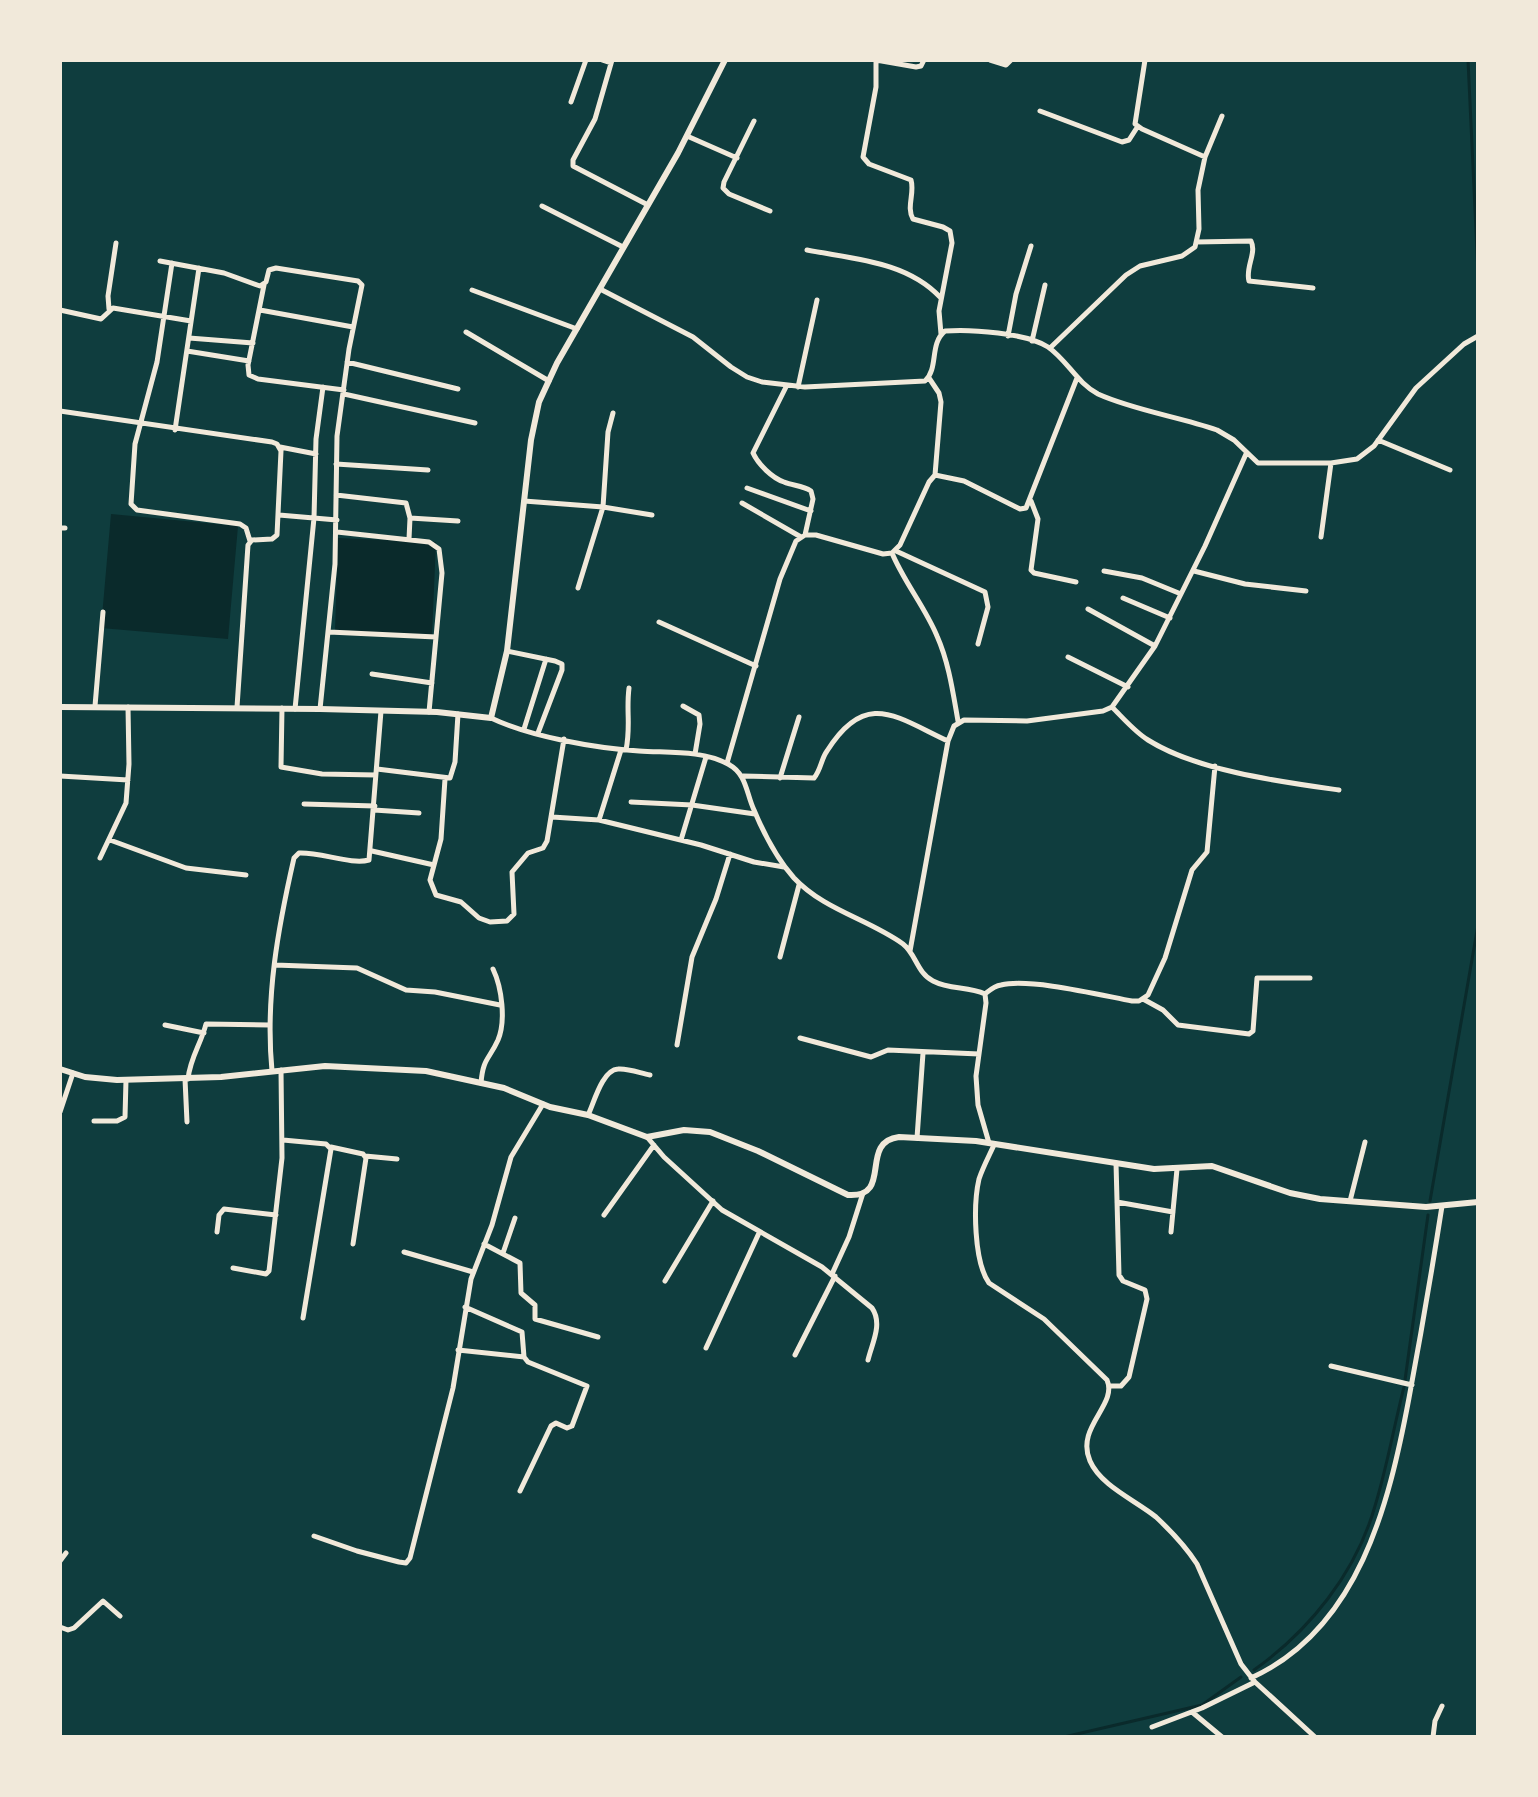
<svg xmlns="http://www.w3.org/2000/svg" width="1538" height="1797" font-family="'Alegreya Sans',sans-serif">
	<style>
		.water { fill: #0a2a2b }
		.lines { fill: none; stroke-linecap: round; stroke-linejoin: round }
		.stream { stroke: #0a2a2b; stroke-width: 3 }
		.minor { stroke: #f1e9da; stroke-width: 5 }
		.tertiary { stroke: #f1e9da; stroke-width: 6 }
	</style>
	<rect width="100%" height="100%" fill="#0f3d3e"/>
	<!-- water -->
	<path class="water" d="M111 514 238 526 228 639 101 628Z
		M338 538 436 542 432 635 335 631Z"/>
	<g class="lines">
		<!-- stream -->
		<path class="stream" d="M1468 60 1478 273
			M1430 1201 1478 925
			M1405 1380 1428 1215
			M1254 1670C1309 1631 1356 1573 1375 1506 1387 1467 1394 1426 1404 1387
			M1064 1737 1202 1705 1241 1677"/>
		<!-- minor -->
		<path class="minor" d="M602 60 611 63
			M612 60 595 119 573 160V166L648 205
			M876 60V87L863 157 869 164 911 180C915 193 906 207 913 219L943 227 950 231 952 243 939 311 941 334
			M876 60 916 67 921 66 924 60
			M990 60 1006 65 1011 60
			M1145 60 1135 124 1142 129 1205 157
			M571 102 586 60
			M1040 111 1122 142 1129 140 1138 126
			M754 121 724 182 723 188 729 194 770 211
			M687 136 737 158
			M542 206 623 247
			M1196 242 1251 241C1257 253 1245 268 1249 281L1313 288
			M807 250C853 259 906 261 940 297
			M160 261 224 273 260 286 266 282 269 270 276 268 358 281 362 285 349 349 337 436 335 564 320 709
			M172 263 157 362 135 444 131 504 137 510 240 524 246 528 250 541
			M264 285 248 365 249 375 258 379 344 390
			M600 289 693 337 731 367 747 377 762 382 805 387 925 381C939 368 929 344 945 331 970 329 1027 333 1048 347 1067 360 1077 383 1098 394 1133 410 1180 417 1217 430L1234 440 1258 463H1331L1357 459 1374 446 1416 388 1464 344 1478 336
			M472 290 577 329
			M109 309 108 296 116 243
			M60 310 101 319 113 308 191 321
			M260 310 353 327
			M466 332 549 381
			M1008 336 1016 294 1031 246
			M189 338 253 343
			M1032 341 1045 285
			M1050 348 1126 275 1140 266 1182 256 1195 247 1199 229 1198 190 1205 157 1222 116
			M187 351 249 361
			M347 362 458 389
			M929 378 939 393 941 402 935 475
			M786 387 753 453C758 464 772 478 784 482 793 486 802 485 811 491L813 499 805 535
			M798 387 817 300
			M344 394 475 423
			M60 411 272 442 277 444 281 451 277 535 272 539 252 540 248 545 237 707
			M175 430 199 268
			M1378 440 1450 470
			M280 447 316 454
			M336 464 428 470
			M747 488 811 511
			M336 495 406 503 410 518 409 539
			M524 501 603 507 652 515
			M1031 501 1038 519 1031 570 1034 573 1076 582
			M742 503 801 537
			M279 515 337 520
			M410 518 458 521
			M60 528H65
			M337 532 429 542 439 549 442 573 429 712
			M1321 537 1331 463
			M896 551 985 592 988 607 978 644
			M892 553C904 582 925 607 937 636 949 663 953 693 958 721
			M1104 571 1142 578 1181 594
			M1194 571 1245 584 1306 591
			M578 588 603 507 608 432 613 413
			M1123 598 1170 618
			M1088 609 1155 646
			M659 622 756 666
			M329 632 436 637
			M507 651 555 661 562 664V670L538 733
			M1068 657 1128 687
			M372 674 432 683
			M95 706 103 612
			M683 706 699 715 700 724 695 754
			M1112 707C1124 719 1135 732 1148 740 1197 771 1282 782 1339 790
			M282 708 281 767 322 774 376 775
			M295 709 314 518 316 439 323 387
			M491 718C531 737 595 748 639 751 668 753 702 750 728 764 747 774 746 793 754 810 764 834 777 859 794 878 824 910 868 919 903 944 916 954 917 973 933 981 950 990 968 986 985 994L986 1003 976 1076 978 1105 989 1143
			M524 729 546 659
			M626 750C631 725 626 712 629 688
			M727 763 780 579 796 541 805 535H816L883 554 892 553 900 545 929 482 935 475 964 481 1020 509 1026 508 1077 378
			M377 769 450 778 455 762 458 714
			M60 776 128 780
			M743 776 814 778C821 770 821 759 827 751 866 689 896 717 948 741
			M780 778 799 717
			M445 779 441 839 430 880 436 895 461 902 479 918 490 922 507 921 514 914 512 872 528 853 543 848 547 841 564 739
			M631 802 692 805 755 814
			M304 804 375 806
			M374 810 419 813
			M552 817 599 820 701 845 754 862 784 867
			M599 820 621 750
			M110 840 186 868 246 875
			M681 840 706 757
			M372 851 434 865
			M100 858 126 803 129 764 128 707
			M910 951 948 741 954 726 964 720 1027 721 1103 711 1112 707 1155 646 1205 546 1246 454
			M780 957 799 885
			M275 965 357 968 406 990 435 992 500 1005
			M985 994C990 990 994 986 1001 985 1030 978 1100 995 1132 1001H1139L1148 995 1165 958 1192 870 1207 852 1215 766
			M1143 999 1163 1010 1178 1025 1249 1034 1253 1031 1257 978H1310
			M165 1025 204 1033
			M800 1038 871 1057 888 1050 979 1054
			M677 1045 692 957 716 899 730 854
			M272 1071C265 998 278 928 294 858L299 853C321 852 351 865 369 860L381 711
			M185 1079 187 1122
			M188 1079C190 1058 201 1044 206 1024L269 1025
			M481 1083C483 1058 489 1060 498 1040 506 1021 502 988 493 969
			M60 1112 73 1073
			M588 1115C594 1103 602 1070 618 1069 628 1068 640 1073 650 1075
			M94 1121H117L125 1117 126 1080
			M647 1137 664 1157 722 1210 822 1267 872 1308C883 1324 872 1343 868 1360
			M917 1138 923 1053
			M283 1140 326 1144 331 1149 303 1318
			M994 1145C989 1156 983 1167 979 1179 973 1205 974 1262 989 1283L1044 1319 1107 1380C1118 1405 1075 1427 1090 1461 1101 1486 1135 1500 1156 1517 1171 1531 1186 1547 1197 1564L1241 1664 1255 1682 1315 1737
			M331 1147 363 1154 366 1158 353 1244
			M365 1156 397 1159
			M1350 1201 1365 1142
			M1117 1202 1173 1212
			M604 1215 654 1145
			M217 1232 219 1215 224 1209 276 1215
			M1171 1232 1177 1169
			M484 1244 520 1263 521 1293 535 1305V1319L598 1337
			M404 1252 473 1272
			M503 1253 515 1218
			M233 1268 266 1274 269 1271 282 1158 281 1070
			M832 1274 849 1237 863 1193
			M665 1281 713 1201
			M465 1307 522 1332 524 1357 528 1362 587 1386 572 1426 567 1428 556 1423 551 1426 520 1491
			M706 1348 759 1233
			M458 1350 524 1357
			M795 1355 835 1276
			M1331 1366 1412 1385
			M1110 1386H1121L1129 1377 1147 1299 1145 1290 1123 1281 1119 1275 1116 1163
			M314 1536 357 1551 399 1562 406 1563 410 1558 453 1388 471 1279 492 1225 511 1157 543 1104
			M60 1561 66 1553
			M60 1627 68 1630 74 1628 103 1601 120 1616
			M1251 1678C1359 1629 1389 1504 1409 1398 1421 1334 1432 1270 1442 1206
			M1192 1712 1222 1737
			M1152 1727 1202 1708 1255 1682
			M1433 1737 1435 1721 1442 1706"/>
		<!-- tertiary -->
		<path class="tertiary" d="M60 707 320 709 437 712 491 718 507 651 531 440 539 402 557 363 678 153 725 60
			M60 1069 85 1077 117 1080 221 1077 325 1066 426 1071 504 1088 550 1107 588 1115 647 1137 684 1130 710 1132 758 1151 848 1195C894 1198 858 1142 899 1137L976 1141 1154 1169 1212 1166 1290 1193 1320 1199 1426 1207 1478 1202"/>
	</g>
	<!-- border -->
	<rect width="1538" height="1797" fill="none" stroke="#f1e9da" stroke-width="124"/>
</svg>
